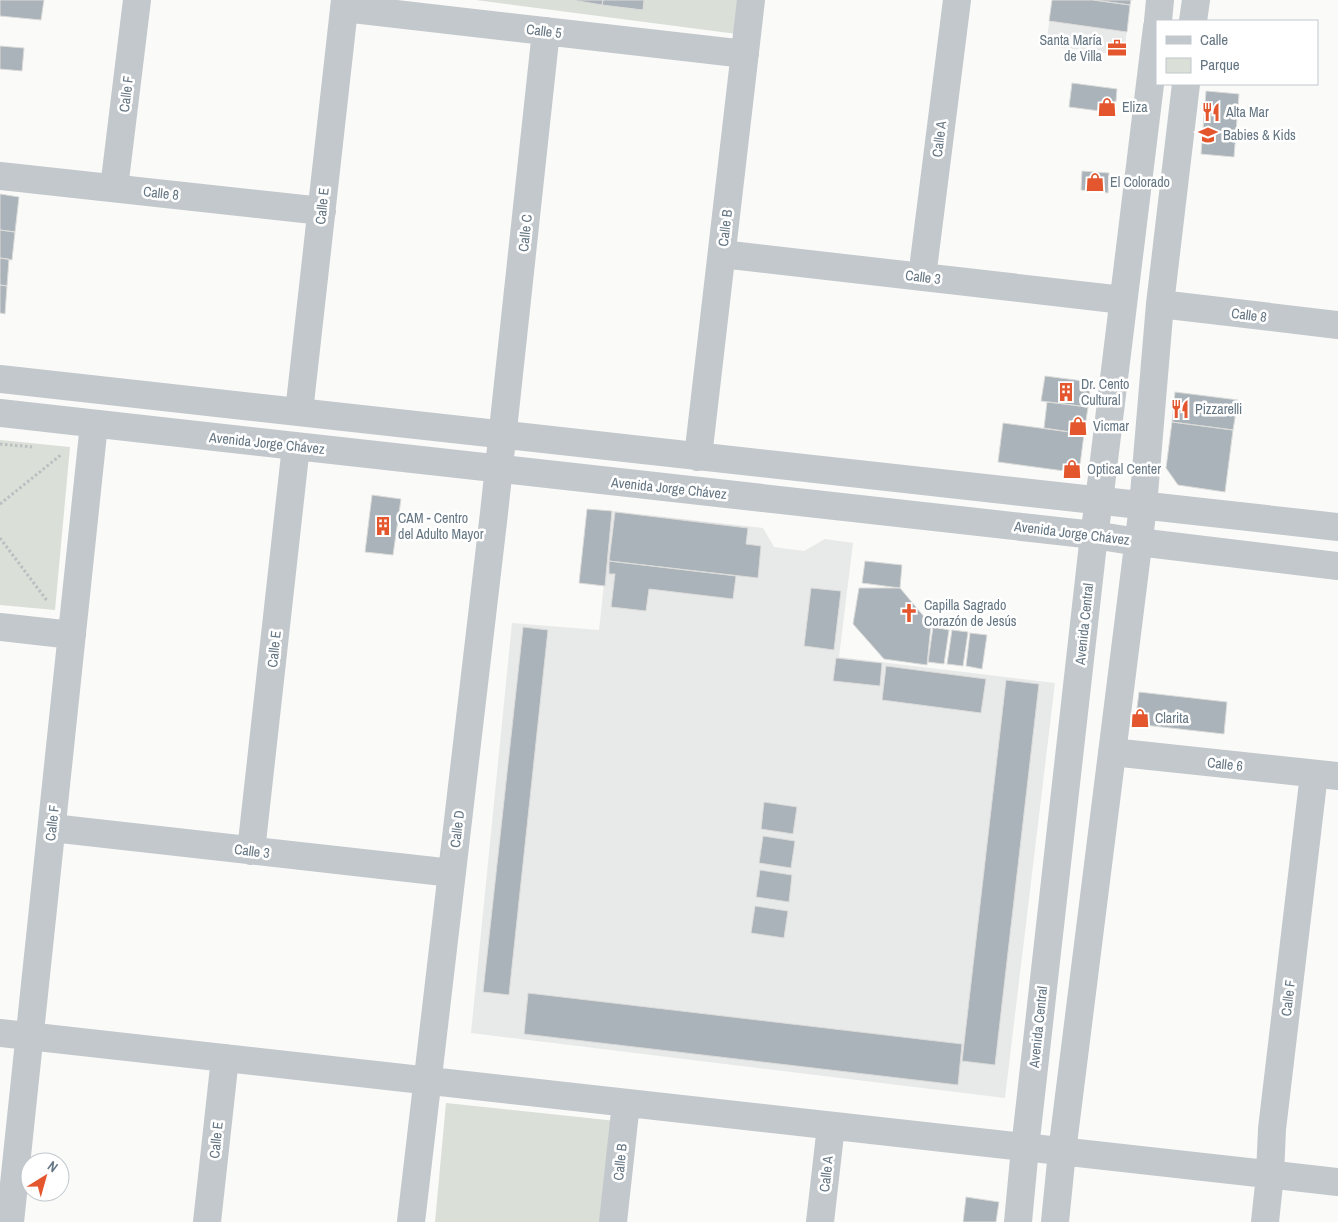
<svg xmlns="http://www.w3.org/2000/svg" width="1338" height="1222" font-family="'Archivo Narrow',sans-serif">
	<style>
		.built { fill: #e8e9e9 }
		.green { fill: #dadfd7 }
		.building { fill: #aab3b9; stroke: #dcdcda }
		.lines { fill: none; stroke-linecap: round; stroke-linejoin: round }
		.path { stroke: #bbbfc2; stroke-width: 3; stroke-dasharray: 2.5 2.5; stroke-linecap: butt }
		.minor { stroke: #c3c8cc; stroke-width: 28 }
		.labels { text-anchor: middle; stroke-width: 5; stroke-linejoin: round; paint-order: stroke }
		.street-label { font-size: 14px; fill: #657683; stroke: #fff }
		.poi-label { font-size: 14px; fill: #657683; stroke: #fff; text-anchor: start }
	</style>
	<rect width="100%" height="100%" fill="#fafaf8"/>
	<!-- built -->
	<path class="built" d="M1052 0H1093L1130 5 1124 55 1046 46Z
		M612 511 763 528 774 547 804 551 825 539 853 543 839 657 1055 683 1005 1098 471 1033 512 623 599 630Z"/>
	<!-- green -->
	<path class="green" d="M476 0H741L737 34Z
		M0 440 70 447 55 610 0 605Z
		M446 1103 616 1121 606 1222H435Z"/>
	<!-- building -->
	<path class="building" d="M0 0H44L41 20 0 16Z
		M572 0H603L602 5Z
		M603 0H644L643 10 602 5Z
		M1052 0H1093L1130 5 1127 32 1049 21Z
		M1094 0H1131L1130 5Z
		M0 46 24 48 22 71 0 69Z
		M1072 83 1117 89 1115 113 1069 107Z
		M1206 91 1239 94 1234 157 1201 154Z
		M1082 171 1109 173 1108 193 1081 190Z
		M0 194 19 197 15 232 0 230Z
		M0 230 15 232 12 260 0 258Z
		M0 258 9 259 7 286 0 285Z
		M0 285 7 286 5 314 0 313Z
		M1045 376 1091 382 1088 407 1041 401Z
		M1175 392 1238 400 1233 430 1172 422Z
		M1047 402 1088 407 1084 434 1044 428Z
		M1172 422 1233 430 1225 492 1178 485 1166 468Z
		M1003 423 1084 434 1079 473 998 462Z
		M372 495 401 499 393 555 365 552Z
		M587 509 612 511 605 586 579 583Z
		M615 512 748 528 746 544 761 546 758 578 609 561Z
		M609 561 736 576 733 599 649 589 646 611 611 607 615 574H609Z
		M865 561 902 565 900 588 862 583Z
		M811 588 841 591 834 650 804 646Z
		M859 588H900L931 625 927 665 884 659 853 624Z
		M523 627 548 630 509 995 483 992Z
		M933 627 949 630 944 664 928 662Z
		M952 630 968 632 963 666 947 664Z
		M970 633 987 635 982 669 966 666Z
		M836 658 882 663 880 686 833 681Z
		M886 666 986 679 981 713 882 700Z
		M1006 680 1039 684 995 1065 962 1061Z
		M1139 692 1227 702 1224 734 1135 724Z
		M764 802 797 807 793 834 761 829Z
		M763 836 795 841 791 868 759 863Z
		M760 870 792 875 789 902 756 897Z
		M755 906 788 911 784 938 751 933Z
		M528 993 962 1044 958 1085 524 1034Z
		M966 1197 999 1202 996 1222H963Z"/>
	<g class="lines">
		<!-- path -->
		<path class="path" d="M0 444 32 447
			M0 504 62 454
			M0 538 48 602"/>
		<!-- minor -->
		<path class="minor" d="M344 8 745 54
			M1158 21 1160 0
			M1193 21 1196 0
			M0 176 322 211
			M114 188 137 0
			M722 254 1123 300
			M922 277 957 0
			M1160 304 1338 325
			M0 379 1338 527
			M299 412 345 0
			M0 413 1094 535 1138 542 1338 566
			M698 457 751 0
			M0 627 72 635
			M1112 752 1338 776
			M52 828 452 873
			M251 851 296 446
			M0 1033 1338 1182
			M10 1222 94 424
			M207 1222 225 1058
			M411 1222 494 513 546 31
			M613 1222 626 1103
			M820 1222 831 1126
			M1018 1222 1025 1148 1094 535 1099 501 1157 27
			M1055 1222 1062 1152 1143 506 1160 304 1186 84
			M1265 1222 1270 1175 1272 1129 1314 774"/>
	</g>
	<!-- icons -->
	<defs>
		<g id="office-bare" transform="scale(1.5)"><path d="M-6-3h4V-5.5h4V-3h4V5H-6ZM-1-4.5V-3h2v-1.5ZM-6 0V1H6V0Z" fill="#e4572e" stroke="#fff" stroke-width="2.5" paint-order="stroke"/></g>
		<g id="shop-bare" transform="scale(1.5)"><path d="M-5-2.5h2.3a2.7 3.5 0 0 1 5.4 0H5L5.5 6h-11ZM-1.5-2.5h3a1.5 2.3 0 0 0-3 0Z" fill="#e4572e" stroke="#fff" stroke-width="2.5" paint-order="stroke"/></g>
		<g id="restaurant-bare" transform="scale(1.5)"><path d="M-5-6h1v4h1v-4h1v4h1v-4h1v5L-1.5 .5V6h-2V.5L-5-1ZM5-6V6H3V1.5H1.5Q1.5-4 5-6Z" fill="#e4572e" stroke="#fff" stroke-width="2.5" paint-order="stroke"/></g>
		<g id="school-bare" transform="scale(1.5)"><path d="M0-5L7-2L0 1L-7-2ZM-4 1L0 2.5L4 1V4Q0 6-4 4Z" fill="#e4572e" stroke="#fff" stroke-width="2.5" paint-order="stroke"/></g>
		<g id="building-bare" transform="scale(1.5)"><path d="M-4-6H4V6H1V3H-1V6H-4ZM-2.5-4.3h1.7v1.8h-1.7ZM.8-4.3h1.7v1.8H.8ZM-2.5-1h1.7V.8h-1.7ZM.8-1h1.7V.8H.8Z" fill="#e4572e" stroke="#fff" stroke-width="2.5" paint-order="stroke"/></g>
		<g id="church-bare" transform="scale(1.5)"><path d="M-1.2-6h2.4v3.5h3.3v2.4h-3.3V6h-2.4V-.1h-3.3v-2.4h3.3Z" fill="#e4572e" stroke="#fff" stroke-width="2.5" paint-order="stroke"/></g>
	</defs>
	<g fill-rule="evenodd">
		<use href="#office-bare" x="1117" y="48"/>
		<use href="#shop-bare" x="1107" y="107"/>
		<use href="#restaurant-bare" x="1211" y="112"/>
		<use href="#school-bare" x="1208" y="135"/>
		<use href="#shop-bare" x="1095" y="182"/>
		<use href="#building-bare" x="1066" y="392"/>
		<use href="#restaurant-bare" x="1180" y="409"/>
		<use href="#shop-bare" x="1078" y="426"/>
		<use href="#shop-bare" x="1072" y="469"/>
		<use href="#building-bare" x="383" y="526"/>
		<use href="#church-bare" x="909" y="613"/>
		<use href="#shop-bare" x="1140" y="718"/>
	</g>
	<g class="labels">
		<!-- street labels -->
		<g class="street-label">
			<text transform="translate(544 31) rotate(7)" y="5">Calle 5</text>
			<text transform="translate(126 94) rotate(-83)" y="5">Calle F</text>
			<text transform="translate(939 139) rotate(-83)" y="5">Calle A</text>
			<text transform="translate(161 193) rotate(6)" y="5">Calle 8</text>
			<text transform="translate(322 206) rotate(-84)" y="5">Calle E</text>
			<text transform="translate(725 228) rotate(-83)" y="5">Calle B</text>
			<text transform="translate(525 233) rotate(-84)" y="5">Calle C</text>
			<text transform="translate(923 277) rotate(7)" y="5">Calle 3</text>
			<text transform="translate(1249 315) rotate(7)" y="5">Calle 8</text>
			<text transform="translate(267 443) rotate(6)" y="5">Avenida Jorge Chávez</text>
			<text transform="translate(669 488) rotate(6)" y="5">Avenida Jorge Chávez</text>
			<text transform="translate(1072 533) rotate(7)" y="5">Avenida Jorge Chávez</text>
			<text transform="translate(1084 624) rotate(-84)" y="5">Avenida Central</text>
			<text transform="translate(274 649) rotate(-84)" y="5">Calle E</text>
			<text transform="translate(1225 764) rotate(6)" y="5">Calle 6</text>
			<text transform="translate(52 823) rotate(-84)" y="5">Calle F</text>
			<text transform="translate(457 829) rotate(-83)" y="5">Calle D</text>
			<text transform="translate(252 851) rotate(7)" y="5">Calle 3</text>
			<text transform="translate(1288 998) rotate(-83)" y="5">Calle F</text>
			<text transform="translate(1038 1027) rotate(-84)" y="5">Avenida Central</text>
			<text transform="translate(216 1140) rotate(-84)" y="5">Calle E</text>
			<text transform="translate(620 1162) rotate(-84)" y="5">Calle B</text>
			<text transform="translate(826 1174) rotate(-84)" y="5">Calle A</text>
		</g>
		<!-- poi labels -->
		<g class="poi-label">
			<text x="1102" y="45" text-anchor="end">Santa María<tspan x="1102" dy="16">de Villa</tspan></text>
			<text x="1122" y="112">Eliza</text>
			<text x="1226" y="117">Alta Mar</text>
			<text x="1223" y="140">Babies &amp; Kids</text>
			<text x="1110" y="187">El Colorado</text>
			<text x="1081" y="389">Dr. Cento<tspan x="1081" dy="16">Cultural</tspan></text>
			<text x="1195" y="414">Pizzarelli</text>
			<text x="1093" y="431">Vicmar</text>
			<text x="1087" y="474">Optical Center</text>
			<text x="398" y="523">CAM - Centro<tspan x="398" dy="16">del Adulto Mayor</tspan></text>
			<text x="924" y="610">Capilla Sagrado<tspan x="924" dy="16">Corazón de Jesús</tspan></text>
			<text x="1155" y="723">Clarita</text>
		</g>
	</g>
	<!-- legend -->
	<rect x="1156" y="20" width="162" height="65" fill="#ffffff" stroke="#c1c8cd"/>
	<rect x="1166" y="36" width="25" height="8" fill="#c3c8cc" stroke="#c1c8cd"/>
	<text x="1200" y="45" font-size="15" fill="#657683">Calle</text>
	<rect x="1166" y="58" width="25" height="15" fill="#dadfd7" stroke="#c1c8cd"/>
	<text x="1200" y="70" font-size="15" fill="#657683">Parque</text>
	<!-- north arrow -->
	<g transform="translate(45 1177) rotate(37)"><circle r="24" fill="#ffffff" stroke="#c1c8cd"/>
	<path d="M0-4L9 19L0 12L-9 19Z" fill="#e4572e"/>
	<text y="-8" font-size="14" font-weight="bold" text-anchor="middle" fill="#657683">N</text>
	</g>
</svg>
